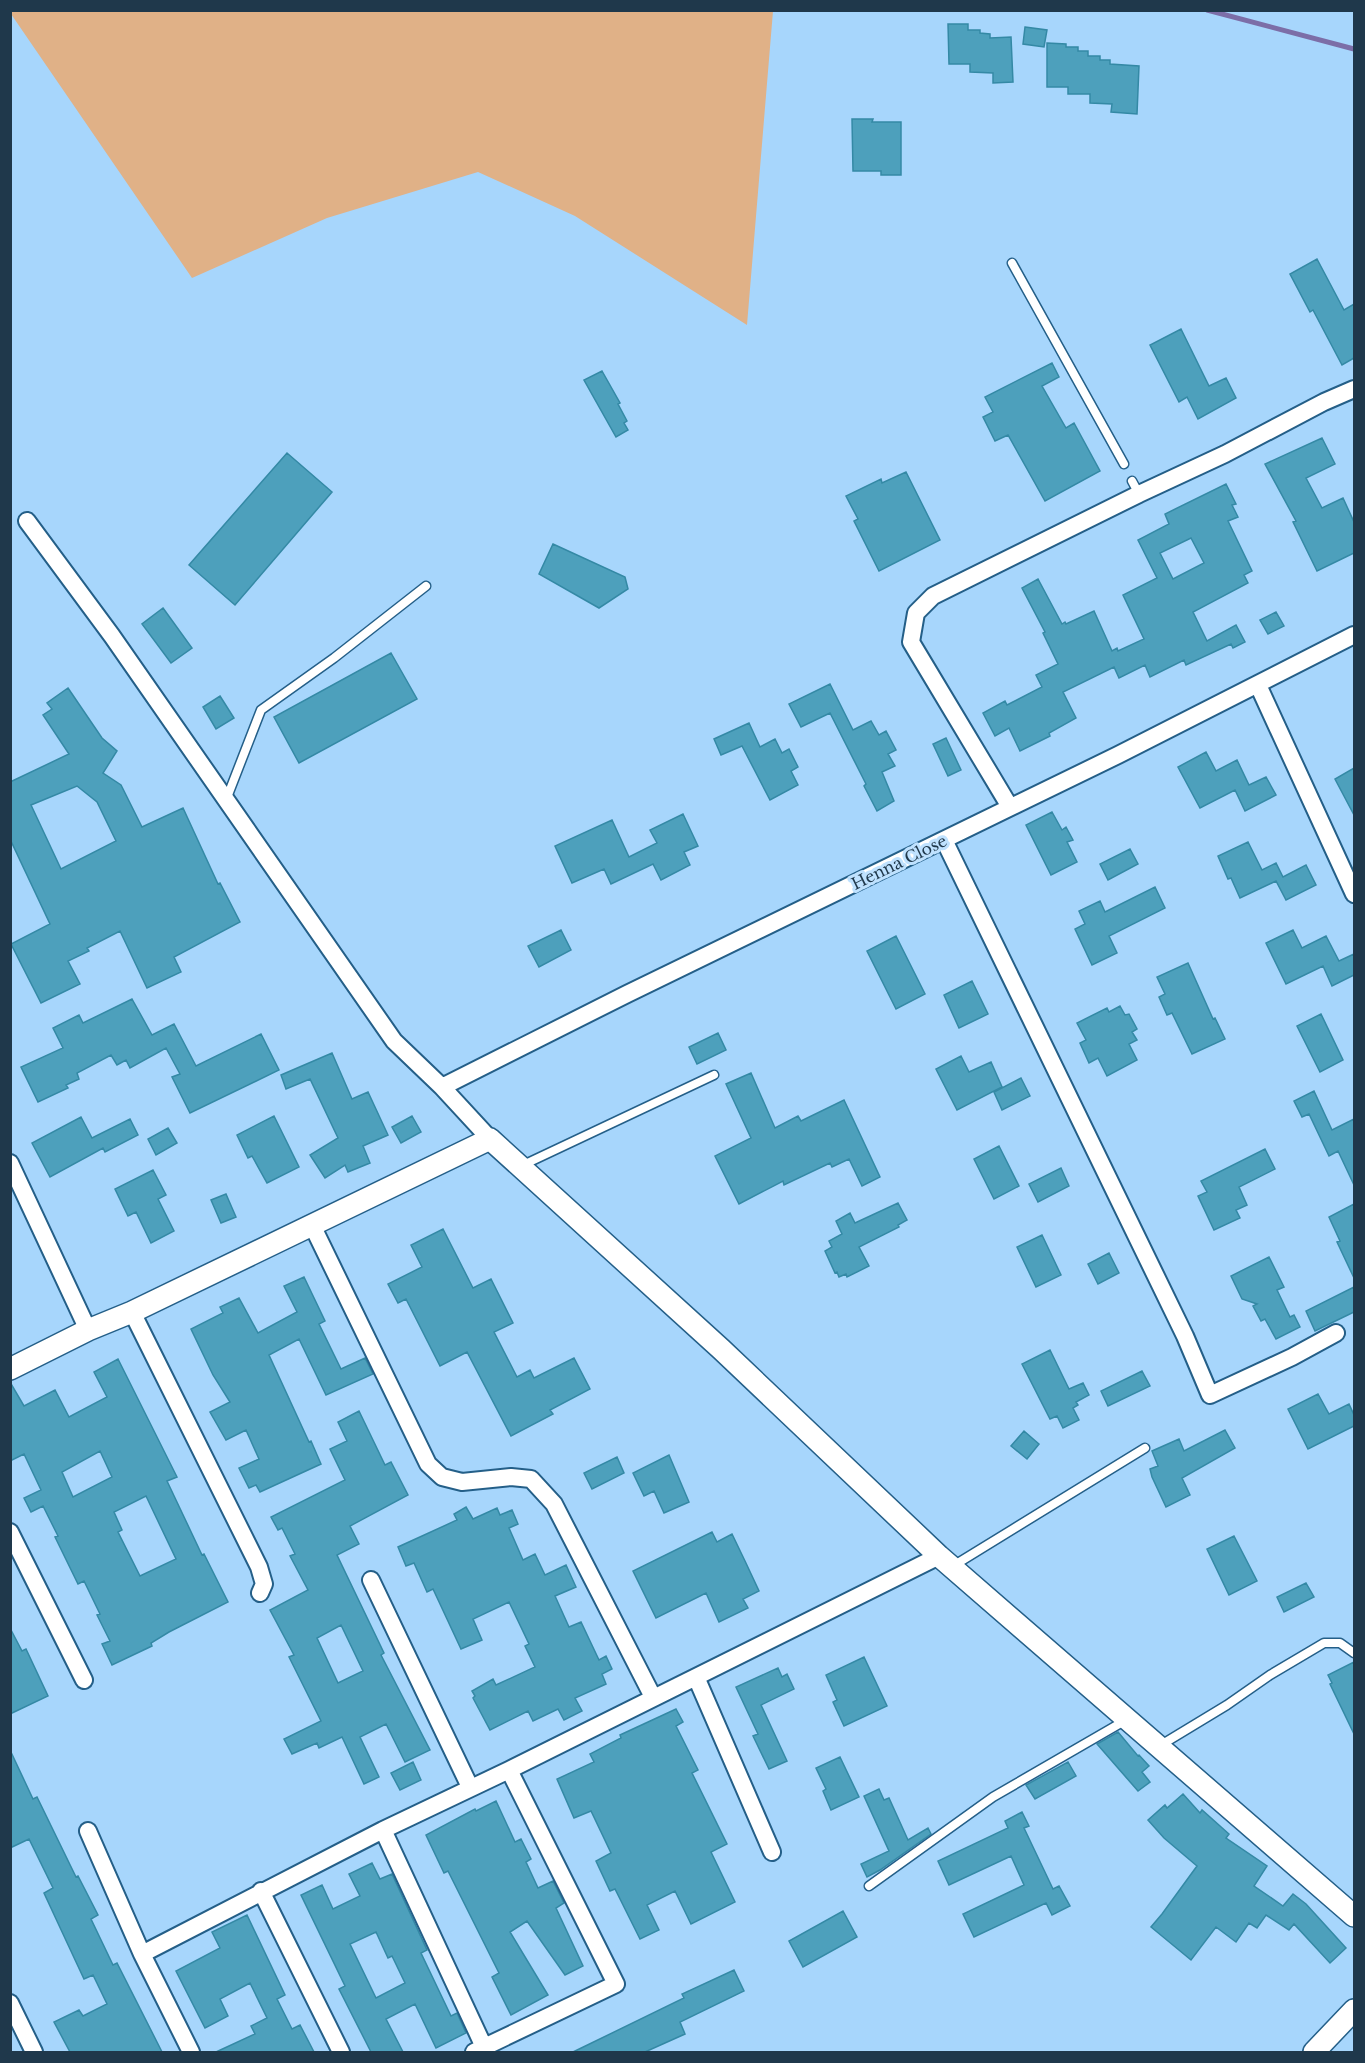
<svg xmlns="http://www.w3.org/2000/svg" width="1365" height="2063" font-family="'Libre Baskerville',serif">
	<style>
		.green { fill: #e0b187 }
		.lines { fill: none; stroke-linecap: round; stroke-linejoin: round }
		.stream { stroke: #7c6ea7; stroke-width: 5 }
		.building { fill: #4da0bc; stroke: #3489a5; stroke-width: 1.5; fill-rule: evenodd }
		.service-casing { stroke: #245f88; stroke-width: 11 }
		.minor-casing { stroke: #245f88; stroke-width: 20 }
		.tertiary-casing { stroke: #245f88; stroke-width: 24 }
		.service { stroke: #fff; stroke-width: 8 }
		.minor { stroke: #fff; stroke-width: 16 }
		.tertiary { stroke: #fff; stroke-width: 21 }
		.labels { text-anchor: middle; stroke-width: 6; stroke-linejoin: round; paint-order: stroke }
		.street-label { font-size: 16px; fill: #1f384b; stroke: #bfe2ff }
	</style>
	<rect width="100%" height="100%" fill="#a7d6fc"/>
	<!-- green -->
	<path class="green" d="M10 11H773L747 325 575 216 478 172 327 218 192 278 11 14Z"/>
	<g class="lines">
		<!-- stream -->
		<path class="stream" d="M1207 10 1354 49"/>
	</g>
	<!-- building -->
	<path class="building" d="M948 24H968V30H980V33L990 34V38L1011 37 1013 82 993 83V73L970 72V64H949Z
		M1025 27 1047 30 1044 47 1023 44Z
		M1047 43 1066 44V47H1078V51H1088V56H1100V60H1110V64L1139 66 1137 114 1111 112 1112 104 1090 103V94H1068V87H1047Z
		M852 119H873L872 122H901V175H881V171H853Z
		M1317 259 1344 310 1354 304V358L1342 365 1313 310 1310 312 1290 274Z
		M1181 329 1209 386 1226 378 1236 398 1198 419 1187 397 1179 402 1150 345Z
		M1052 363 1059 377 1042 386 1066 428 1074 423 1100 471 1045 501 1008 435 995 441 983 417 993 412 985 397Z
		M602 371 620 403 618 404 627 421 624 423 628 430 616 437 584 380Z
		M1322 438 1335 464 1306 478 1322 508 1343 498 1354 522V553L1317 571 1293 522 1296 521 1265 464Z
		M287 453 332 492 235 605 189 565Z
		M906 472 940 540 879 571 854 521 858 519 846 496 881 479 882 483Z
		M1226 484 1236 504 1232 505 1238 517 1228 521 1252 571 1244 575 1248 583 1193 612 1207 641 1236 625 1245 642 1233 648 1231 644 1186 665 1184 660 1150 677 1145 665 1119 678 1114 667 1063 692 1076 718 1049 733 1050 736 1020 751 1009 728 995 736 983 713 1005 701 1007 705 1042 687 1036 675 1058 664 1043 633 1045 632 1022 588 1038 579 1062 624 1065 622 1066 624 1094 611 1112 651 1117 648 1118 651 1144 639 1123 595 1157 578 1138 540 1169 524 1165 514ZM1191 538 1204 563 1173 579 1160 553Z
		M553 544 625 577 628 589 599 608 539 574Z
		M163 608 192 648 171 663 142 624Z
		M1276 612 1284 626 1268 634 1260 620Z
		M391 653 417 699 299 763 274 717Z
		M830 684 853 730 871 721 879 735 886 731 896 750 888 754 895 766 882 772 894 801 877 811 864 786 866 784 830 713 801 727 789 704Z
		M68 688 102 738 117 751 103 773 121 785 142 827 183 808 218 884 220 883 240 922 174 957 181 972 147 988 120 931 87 948 89 951 68 961 80 984 41 1003 11 944 50 924 10 839V782L69 754 43 715 52 709 47 703ZM77 786 97 802 116 841 61 869 31 805Z
		M220 696 234 718 216 729 203 707Z
		M749 723 760 747 775 739 782 753 789 749 798 767 791 771 798 785 770 800 742 746 721 755 714 739Z
		M946 738 961 770 948 776 933 744Z
		M1206 752 1216 771 1237 760 1249 785 1266 777 1276 795 1245 811 1235 790 1200 808 1178 767Z
		M1354 768V815L1335 779Z
		M1052 812 1062 830 1066 827 1073 840 1067 842 1077 862 1051 875 1026 825Z
		M683 814 698 846 684 852 690 865 661 880 653 864 611 884 604 869 572 883 555 846 612 820 629 857 657 843 650 830Z
		M1248 842 1262 870 1276 863 1283 877 1306 865 1316 885 1286 900 1276 881 1240 898 1231 878 1228 879 1218 856Z
		M1130 849 1138 864 1108 880 1100 864Z
		M1155 887 1165 908 1109 936 1117 953 1092 965 1075 929 1085 924 1079 911 1100 901 1105 912Z
		M561 930 571 950 539 967 528 946Z
		M1293 930 1302 948 1326 936 1339 961 1354 954V975L1332 986 1323 966 1286 984 1266 943Z
		M896 936 925 994 896 1009 867 951Z
		M1188 963 1213 1019 1215 1018 1225 1039 1192 1054 1172 1013 1167 1015 1159 997 1165 994 1157 977Z
		M972 981 988 1014 959 1028 944 995Z
		M132 999 152 1035 174 1024 196 1066 261 1034 279 1070 190 1113 172 1077 180 1074 166 1048 130 1068 126 1060 117 1065 111 1055 77 1073 79 1079 66 1085 68 1088 38 1102 21 1067 63 1048 53 1028 79 1015 83 1023Z
		M1120 1006 1125 1015 1129 1014 1137 1029 1132 1032 1137 1040 1129 1044 1137 1060 1107 1076 1098 1058 1089 1063 1080 1043 1086 1040 1077 1023 1107 1008 1109 1012Z
		M1321 1014 1343 1060 1320 1072 1297 1026Z
		M718 1033 726 1050 697 1064 689 1047Z
		M332 1053 352 1099 368 1092 388 1135 363 1146 370 1163 348 1172 345 1165 325 1178 310 1155 338 1138 310 1079 286 1089 281 1075Z
		M961 1056 969 1072 991 1062 1002 1087 957 1110 936 1069Z
		M751 1073 775 1128 798 1116 801 1121 844 1100 880 1177 862 1186 849 1159 832 1167 830 1163 784 1185 783 1181 739 1204 715 1156 751 1138 726 1084Z
		M1021 1078 1030 1096 1002 1110 994 1092Z
		M1314 1091 1332 1130 1354 1119V1185L1338 1151 1329 1156 1309 1114 1302 1117 1294 1101Z
		M274 1116 299 1167 267 1183 252 1156 248 1158 237 1135Z
		M412 1116 421 1132 401 1143 392 1127Z
		M81 1117 92 1138 130 1119 138 1135 105 1152 103 1148 50 1177 32 1143Z
		M168 1128 177 1143 156 1155 148 1139Z
		M999 1146 1019 1186 994 1199 974 1159Z
		M1265 1149 1275 1169 1239 1187 1247 1205 1236 1210 1240 1218 1214 1230 1198 1196 1207 1192 1201 1181Z
		M1061 1168 1069 1186 1038 1202 1029 1184Z
		M153 1170 166 1195 158 1199 174 1231 151 1243 136 1212 128 1216 115 1189Z
		M226 1194 236 1217 221 1223 211 1200Z
		M898 1203 907 1220 898 1225 899 1227 859 1247 869 1266 847 1277 846 1274 839 1277 837 1272 835 1273 825 1251 832 1247 829 1241 842 1234 836 1221 850 1213 855 1223Z
		M1354 1204V1278L1337 1242 1340 1241 1329 1217Z
		M443 1229 473 1288 491 1279 513 1323 494 1332 517 1377 530 1370 534 1378 574 1358 590 1389 550 1410 553 1414 511 1436 467 1352 440 1366 406 1299 398 1303 388 1284 422 1267 411 1245Z
		M1042 1235 1061 1275 1036 1287 1017 1247Z
		M1109 1253 1119 1273 1098 1284 1088 1264Z
		M1269 1257 1284 1287 1277 1290 1290 1317 1294 1315 1300 1327 1276 1339 1265 1319 1261 1321 1253 1306 1257 1304 1242 1299 1231 1276Z
		M304 1277 325 1321 319 1324 341 1369 365 1358 373 1374 326 1395 299 1339 269 1355 309 1442 311 1441 321 1464 260 1492 256 1485 249 1488 239 1468 259 1459 246 1430 226 1440 210 1412 230 1402 213 1375 191 1329 223 1313 220 1307 239 1298 258 1333 297 1312 284 1286Z
		M1354 1287V1312L1315 1331 1306 1311Z
		M1050 1350 1069 1389 1083 1383 1089 1395 1076 1402 1078 1405 1073 1408 1079 1420 1063 1428 1057 1416 1050 1419 1022 1364Z
		M118 1359 177 1477 167 1481 202 1555 204 1554 228 1602 169 1632 151 1643 152 1646 112 1665 102 1644 110 1641 97 1615 100 1614 84 1581 78 1584 55 1537 58 1536 43 1506 31 1512 24 1498 41 1490 24 1454 10 1461V1382L24 1406 55 1390 69 1417 107 1397 94 1372ZM100 1451 112 1477 73 1497 62 1472ZM146 1496 176 1559 140 1576 118 1532 122 1530 114 1512Z
		M1142 1371 1150 1386 1108 1406 1101 1391Z
		M1318 1394 1329 1414 1349 1404 1354 1415V1426L1308 1449 1288 1409Z
		M359 1411 385 1465 391 1462 408 1495 350 1526 359 1544 337 1555 384 1653 381 1655 430 1750 405 1762 386 1724 360 1737 379 1777 364 1784 342 1737 319 1748 317 1743 292 1754 284 1739 321 1721 289 1657 294 1655 270 1610 308 1590 290 1556 295 1554 282 1528 278 1530 271 1517 345 1480 330 1449 347 1441 338 1422ZM341 1625 363 1671 338 1683 317 1638Z
		M1225 1430 1235 1448 1182 1478 1190 1495 1166 1507 1152 1477 1150 1469 1158 1466 1152 1451 1179 1439 1184 1451Z
		M1024 1431 1039 1444 1027 1459 1011 1446Z
		M669 1455 689 1502 664 1513 654 1491 644 1496 633 1473Z
		M617 1457 624 1473 592 1489 584 1473Z
		M466 1507 473 1519 497 1508 500 1515 512 1510 518 1524 509 1528 523 1560 535 1554 545 1575 566 1565 576 1587 555 1596 569 1627 581 1622 599 1660 606 1656 612 1669 602 1674 606 1684 575 1698 582 1711 564 1720 558 1709 533 1721 528 1711 490 1730 473 1698 475 1696 472 1691 493 1679 496 1685 535 1667 525 1646 529 1644 509 1602 473 1619 482 1640 461 1649 433 1589 427 1592 414 1563 406 1566 398 1547 457 1520 454 1514Z
		M712 1532 717 1542 732 1534 745 1561 759 1591 743 1599 748 1608 719 1622 706 1593 656 1618 633 1571Z
		M1234 1536 1257 1581 1229 1595 1207 1549Z
		M1306 1583 1314 1597 1284 1612 1277 1597Z
		M10 1628 22 1651 26 1649 48 1696 10 1714Z
		M864 1657 887 1706 844 1726 833 1702 837 1700 826 1675Z
		M1354 1662V1734L1330 1684 1332 1683 1328 1675Z
		M778 1668 782 1677 787 1674 794 1689 761 1705 787 1761 769 1769 753 1736 758 1734 736 1687Z
		M676 1709 683 1722 676 1726 698 1770 692 1773 727 1844 711 1852 735 1902 691 1924 675 1891 647 1905 659 1930 640 1939 615 1889 610 1891 596 1861 611 1853 591 1811 574 1818 557 1779 594 1762 590 1754 621 1738 620 1735Z
		M1118 1732 1138 1756 1139 1755 1149 1766 1142 1772 1150 1782 1138 1791 1097 1744Z
		M10 1750 33 1799 37 1797 76 1877 78 1876 98 1915 91 1919 113 1965 117 1963 162 2052H70L54 2022 79 2010 83 2016 107 2004 93 1975 84 1979 63 1934 44 1893 53 1888 29 1839 10 1848Z
		M840 1757 859 1797 831 1810 823 1791 826 1789 816 1768Z
		M413 1762 421 1780 400 1790 391 1773Z
		M1068 1762 1076 1776 1035 1799 1026 1785Z
		M879 1789 884 1800 889 1798 908 1840 928 1828 931 1834 880 1870 867 1877 861 1864 889 1851 864 1796Z
		M1183 1794 1200 1813 1202 1810 1229 1834 1226 1838 1267 1866 1254 1886 1283 1906 1293 1894 1306 1904 1346 1948 1330 1963 1294 1924 1289 1930 1266 1915 1257 1928 1249 1923 1236 1942 1216 1927 1191 1960 1151 1927 1162 1914 1197 1866 1164 1838 1148 1820 1165 1805 1167 1808Z
		M496 1801 515 1842 521 1839 531 1859 526 1862 538 1888 553 1881 564 1903 556 1908 583 1966 565 1975 527 1921 510 1932 548 1995 511 2015 492 1977 499 1973 448 1871 444 1873 426 1835 475 1809 476 1811Z
		M1022 1812 1029 1826 1024 1828 1053 1889 1059 1886 1070 1906 1052 1915 1046 1903 974 1937 963 1914 1024 1885 1011 1856 949 1885 938 1861 1008 1828 1005 1821Z
		M372 1863 380 1879 392 1874 427 1950 421 1953 451 2016 457 2013 466 2033 436 2048 415 2004 386 2019 403 2052H371L339 1989 345 1986 301 1895 322 1885 333 1909 360 1896 349 1874ZM376 1932 388 1958 392 1956 405 1983 376 1998 350 1944Z
		M843 1911 857 1937 803 1967 789 1941Z
		M247 1915 285 1995 277 1999 292 2029 300 2025 314 2052H216L255 2034 251 2026 267 2018 250 1983 220 1999 228 2016 205 2028 176 1971 220 1948 212 1932Z
		M734 1970 744 1991 680 2022 685 2034 645 2052H573L684 1998 682 1994Z"/>
	<g class="lines">
		<!-- service casing -->
		<g class="service-casing">
			<path id="service" d="M1012 263 1124 464
				M1132 481 1139 494
				M226 800 261 710 334 658 426 586
				M521 1166 714 1075
				M953 1566 1145 1448
				M1161 1745 1227 1705 1270 1675 1324 1643H1340L1354 1653
				M869 1886 993 1797 1126 1720"/>
		</g>
		<!-- minor casing -->
		<g class="minor-casing">
			<path id="minor" d="M27 521 112 636 394 1041 442 1087 490 1139
				M1258 685 1354 894
				M1010 807 911 642 916 613 933 596 1139 494 1225 454 1324 402 1354 389
				M944 840 1185 1336 1210 1395 1292 1357 1336 1333
				M442 1087 627 994 1118 755 1354 635
				M10 1163 88 1330
				M312 1225 428 1464 442 1477 462 1482 511 1477 531 1479 554 1504 653 1697
				M132 1312 259 1567 264 1584 260 1593
				M10 1532 84 1680
				M371 1580 470 1787
				M696 1677 772 1852
				M383 1830 484 2047
				M88 1831 142 1954 383 1830 509 1770 939 1556
				M261 1891 341 2052
				M142 1954 191 2052
				M10 2003 34 2052
				M474 2052 616 1984 509 1770"/>
		</g>
		<!-- tertiary casing -->
		<g class="tertiary-casing">
			<path id="tertiary" d="M10 1369 88 1330 132 1312 490 1139 721 1349 939 1556 1354 1916
				M1314 2052 1354 2010"/>
		</g>
		<!-- service -->
		<use href="#service" class="service"/>
		<!-- minor -->
		<use href="#minor" class="minor"/>
		<!-- tertiary -->
		<use href="#tertiary" class="tertiary"/>
	</g>
	<g class="labels">
		<!-- street labels -->
		<g class="street-label">
			<text transform="translate(899 862) rotate(-26)" y="6">Henna Close</text>
		</g>
	</g>
	<!-- border -->
	<rect width="1365" height="2063" fill="none" stroke="#1f384b" stroke-width="24"/>
</svg>
